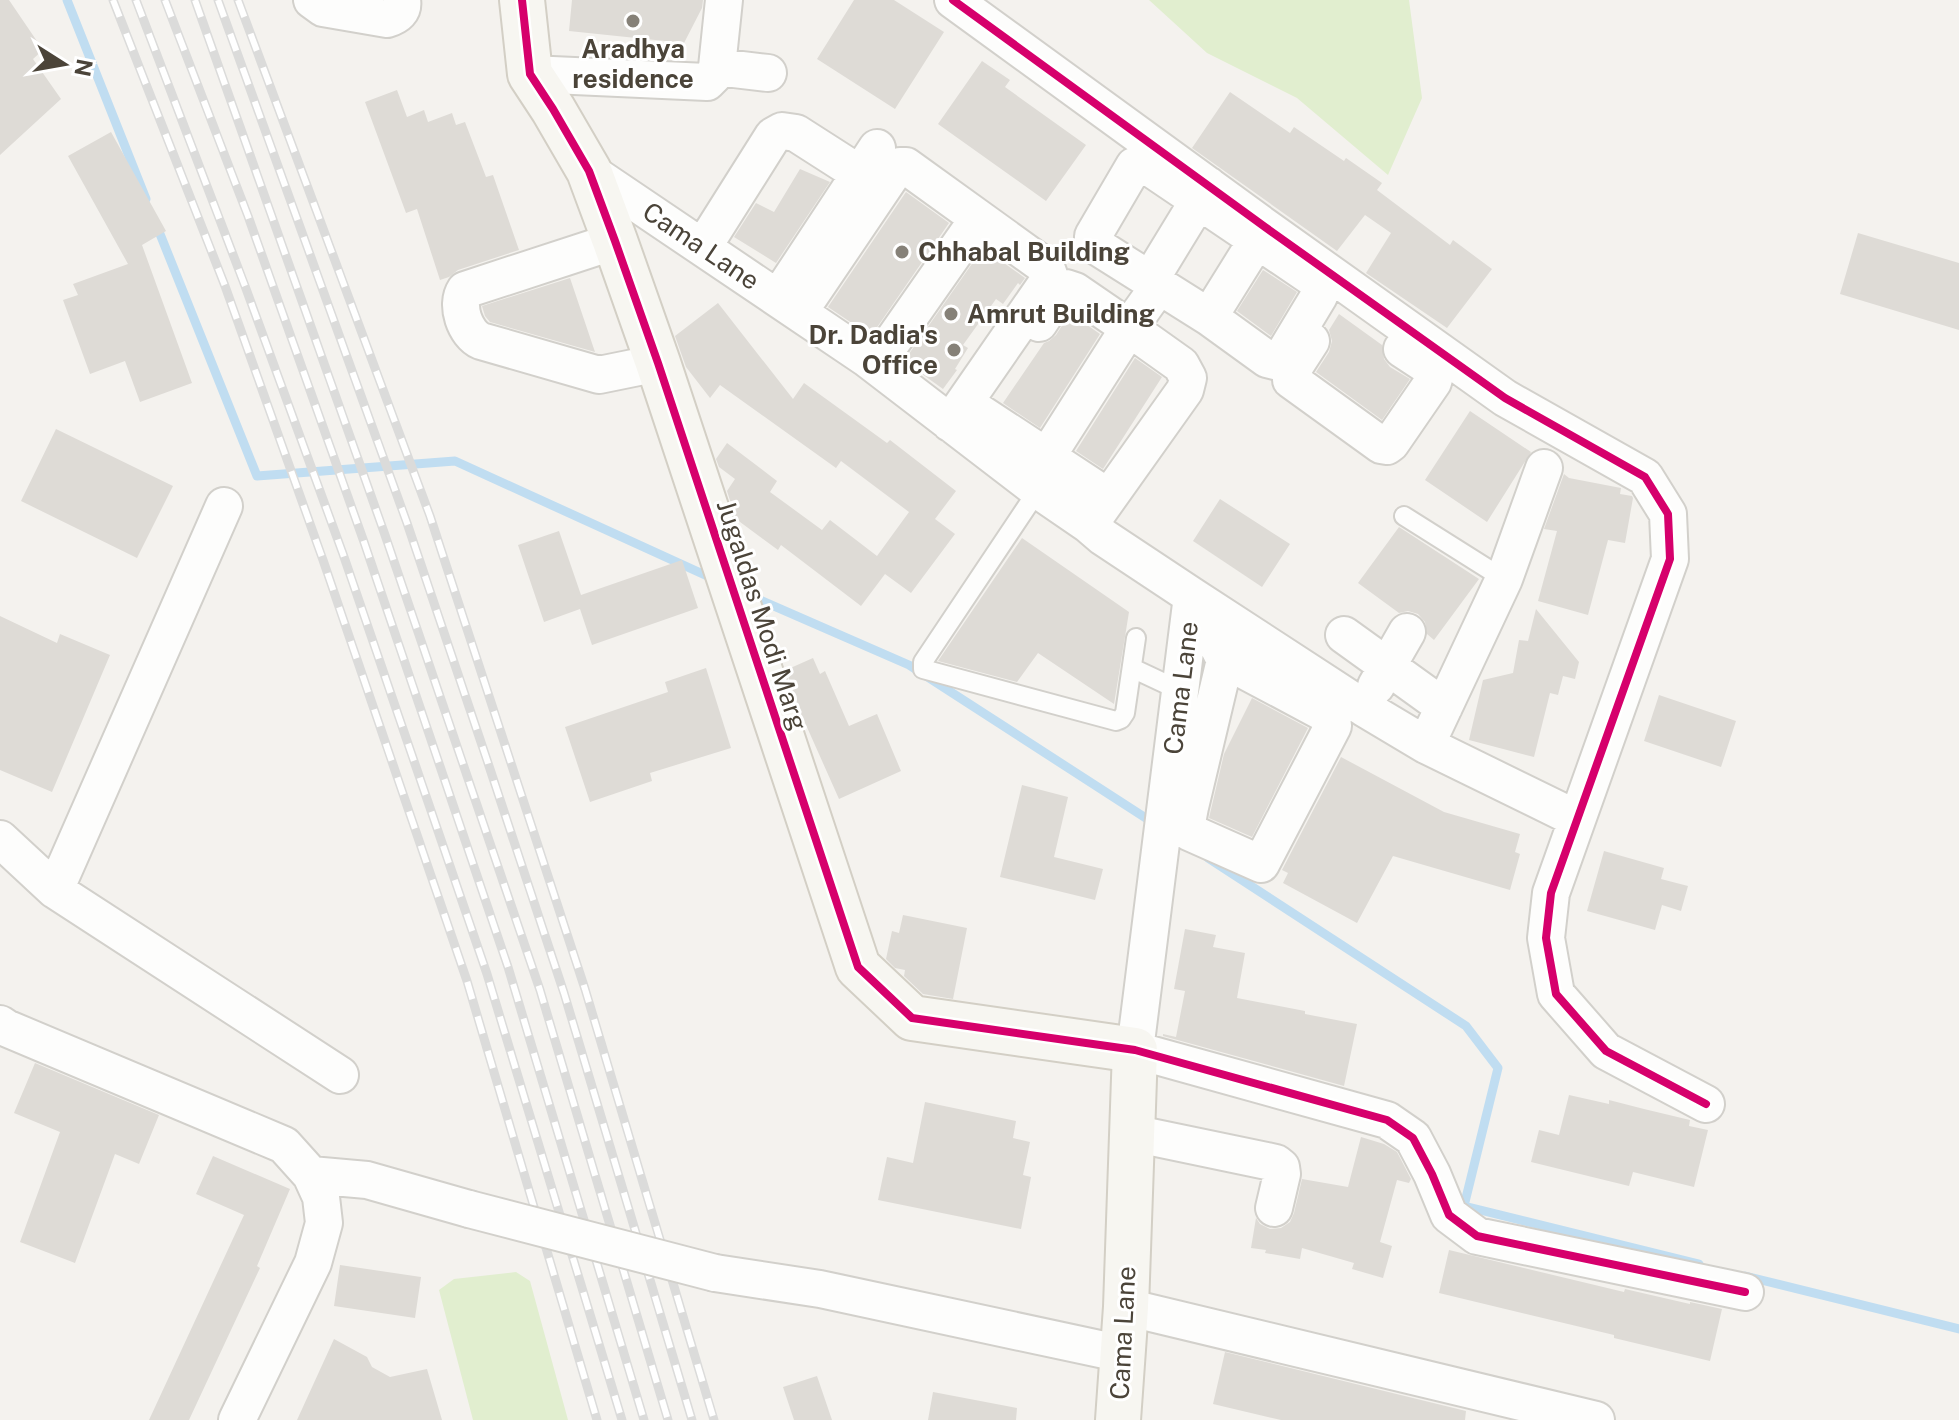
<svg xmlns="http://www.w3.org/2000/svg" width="1959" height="1420" font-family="'Public Sans',sans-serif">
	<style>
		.green { fill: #e1eecf }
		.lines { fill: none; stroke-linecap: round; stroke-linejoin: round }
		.stream { stroke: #c0ddf1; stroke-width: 9 }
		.building { fill: #dedbd6 }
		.lane-casing { stroke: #d2d0cb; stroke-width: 22 }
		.street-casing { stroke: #d2d0cb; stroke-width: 40 }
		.secondary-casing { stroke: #d3cfc5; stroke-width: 48 }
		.lane { stroke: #fdfdfc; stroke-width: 18 }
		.street { stroke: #fdfdfc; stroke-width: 36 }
		.secondary { stroke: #f7f6f1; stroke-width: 44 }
		.rail-casing { stroke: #dbdbda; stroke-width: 9 }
		.rail { stroke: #fff; stroke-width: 6; stroke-dasharray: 18; stroke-linecap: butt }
		.street-bridge-casing { stroke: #d2d0cb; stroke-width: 40; stroke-linecap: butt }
		.street-bridge { stroke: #fdfdfc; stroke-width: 36 }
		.cycleway-casing { stroke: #fff; stroke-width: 13 }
		.cycleway { stroke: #d6006c; stroke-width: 8 }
		.poi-dot { fill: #868178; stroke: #fff; stroke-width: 3 }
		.labels { text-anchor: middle; stroke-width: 6; stroke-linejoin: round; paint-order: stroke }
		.poi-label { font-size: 26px; font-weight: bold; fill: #4b4439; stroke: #fff; text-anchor: start }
		.street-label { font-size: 26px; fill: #4b4439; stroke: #fff }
	</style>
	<rect width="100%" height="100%" fill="#f4f2ee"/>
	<!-- green -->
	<path class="green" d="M1149 0H1409L1422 98 1388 175 1297 98 1207 53Z
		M516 1272 530 1281 568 1420H473L439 1290 454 1279Z"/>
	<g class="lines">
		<!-- stream -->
		<path class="stream" d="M67 0 146 199
			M156 224 257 476 455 461 716 580
			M751 596 909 665 1155 824
			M1208 858 1466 1026 1498 1068 1464 1206 1699 1264
			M1745 1276 1959 1329"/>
	</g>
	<!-- building -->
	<path class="building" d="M0 0H9L43 50 33 59 61 99 0 155Z
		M572 0H703L702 8 684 43 569 31Z
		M854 0H894L944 32 895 109 817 59Z
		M982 61 1010 80 1005 87 1086 145 1046 201 938 124Z
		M397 90 407 117 424 110 428 122 452 113 456 125 465 122 486 177 493 175 519 250 458 270 449 277 440 280 417 209 406 213 365 102Z
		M1230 92 1290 133 1294 127 1344 161 1346 158 1382 183 1377 190 1450 245 1453 240 1492 269 1447 328 1366 273 1391 233 1365 215 1337 251 1192 148Z
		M111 132 166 231 142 245 192 383 140 402 125 361 90 374 63 300 78 295 73 284 128 264 68 156Z
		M800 169 830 182 776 263 734 237 756 203 774 212Z
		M906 192 949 223 871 336 828 307Z
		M1858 233 1959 263V330L1840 294Z
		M983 248 1025 278 1020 285 1018 283 1003 304 996 299 963 345 968 348 955 369 957 370 943 389 904 361Z
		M1263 270 1297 292 1271 336 1237 311Z
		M570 278 595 352 490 322 485 316 482 306Z
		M718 303 793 399 804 383 887 443 890 440 956 491 935 519 955 534 911 593 885 574 861 606 781 545 778 550 736 519 727 491 735 479 719 467 716 459 727 443 777 481 770 492 822 530 830 520 877 556 909 512 841 461 836 468 720 385 710 398 686 367 675 336Z
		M1070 313 1100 334 1040 428 1003 403 1044 343 1049 341 1056 335Z
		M1339 314 1382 345 1384 359 1390 367 1410 379 1382 420 1316 372 1329 352 1332 341 1329 330Z
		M1135 358 1162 377 1103 469 1076 451Z
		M1470 411 1531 452 1487 522 1425 480Z
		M56 429 173 486 137 558 21 501Z
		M1564 474 1569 478 1621 488 1620 494 1632 496 1633 498 1625 543 1608 540 1588 615 1538 601 1557 531 1544 529Z
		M1220 499 1290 544 1262 587 1193 541Z
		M1399 527 1479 579 1434 640 1427 634 1425 622 1418 614 1408 611 1399 613 1358 583Z
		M559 531 581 595 682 560 698 608 592 645 580 609 544 622 518 545Z
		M1022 538 1129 612 1114 704 1038 653 1017 682 938 661Z
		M1536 609 1579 662 1575 679 1563 676 1558 695 1550 693 1534 757 1469 740 1483 680 1513 673 1519 640 1528 641Z
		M0 616 57 643 60 634 110 655 52 792 0 770Z
		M813 658 820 674 825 671 849 726 877 714 901 771 839 799 798 707 786 670Z
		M706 668 731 748 650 773 652 781 590 802 565 727 668 692 665 682Z
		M1659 695 1736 721 1721 767 1644 741Z
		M1252 698 1308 728 1252 837 1209 818 1224 754Z
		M1341 757 1444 812 1520 834 1515 852 1520 854 1510 890 1393 856 1357 923 1283 883 1288 873 1282 870Z
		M1022 785 1068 797 1054 857 1103 869 1095 900 1000 877Z
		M1604 851 1664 868 1661 879 1688 886 1681 911 1662 905 1655 930 1587 911Z
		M903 915 967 928 953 999 923 994 904 976 905 970 895 968 886 959 892 931 899 933Z
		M1185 929 1216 935 1213 947 1245 953 1237 998 1305 1011V1014L1357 1024 1344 1086 1163 1036V1034L1176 1037 1185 991 1174 989Z
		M35 1063 159 1115 139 1164 115 1154 75 1263 20 1242 60 1132 14 1113Z
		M1569 1095 1609 1104V1100L1644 1109 1690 1120 1689 1126 1708 1130 1694 1187 1633 1172 1629 1186 1531 1162 1539 1130 1559 1135Z
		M925 1102 1016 1121 1013 1138 1030 1142 1023 1175 1031 1177 1021 1229 878 1200 887 1157 913 1163Z
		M1361 1137 1384 1144 1397 1152 1411 1179 1409 1183 1397 1180 1380 1242 1392 1246 1383 1278 1352 1269 1354 1263 1302 1248 1300 1259 1265 1253 1266 1250 1251 1248 1256 1218 1260 1224 1270 1229 1281 1228 1290 1222 1294 1213 1302 1179 1348 1187Z
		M213 1156 290 1189 257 1266 260 1268 189 1420H149L244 1215 196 1194Z
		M1449 1250 1624 1292 1625 1289 1690 1304V1302L1722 1309 1710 1361 1614 1338V1335L1439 1293Z
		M340 1265 421 1277 415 1318 334 1306Z
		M334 1339 367 1357 372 1367 390 1377 427 1369 442 1420H297Z
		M1225 1352 1466 1411 1465 1420H1281L1213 1404Z
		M817 1376 832 1420H794L783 1387Z
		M933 1392 1017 1408 1016 1420H928Z"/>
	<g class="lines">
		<!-- lane casing -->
		<g class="lane-casing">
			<path id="lane" d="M1038 490 923 662V669L1116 721 1121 719 1125 713 1136 638
				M1404 516 1504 579
				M1132 668 1181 691"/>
		</g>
		<!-- street casing -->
		<g class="street-casing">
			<path id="street" d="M312 0 323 8 387 19C397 16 404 11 402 0
				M953 0 1265 227 1505 398 1645 477 1668 514 1670 559 1551 893 1546 938 1556 994 1606 1051 1706 1104
				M717 67 768 73
				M530 74 707 82 714 75 717 67 724 0
				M1139 164 1146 165 1316 280 1320 289 1319 296 1281 359 1275 361 1267 359 1209 317 1093 244V236L1134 166Z
				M589 171 866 358 1038 490 1089 525 1103 537 1192 596 1364 708 1426 745 1577 819
				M615 241 465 290C455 305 465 334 481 341L599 375 658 363
				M703 247 773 136 782 131 796 133 860 174
				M1150 280 1208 185
				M778 298 877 148
				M799 312 895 170 900 166H906L1046 267 1049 275 1047 283 950 423
				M1209 317 1265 227
				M1039 323 1060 291 1066 288 1075 291 1129 328 1159 286
				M1311 341 1291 372V380L1381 445 1387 446 1391 443 1433 382 1435 375 1434 370 1402 349
				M887 349 978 219
				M980 413 1108 497
				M1030 483 1129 328 1181 365 1188 378 1185 390 1089 525
				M1192 596 1135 1050 1387 1120 1413 1138 1432 1174 1449 1215 1477 1236 1745 1292
				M1193 597 1225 660 1332 717 1333 726 1261 864 1189 832 1187 823 1190 807 1225 660
				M1344 635 1444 707
				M1376 686 1407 632
				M1426 745 1504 579 1544 468
				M0 839 55 890 340 1075
				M55 890 224 506
				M0 1024 6 1028 284 1145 311 1175 321 1197 324 1223 313 1263 237 1420
				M1132 1133 1276 1163 1281 1167 1282 1174 1274 1208
				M311 1175 367 1180 469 1209
				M715 1273 820 1289 1123 1354
				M1126 1307 1596 1420"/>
		</g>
		<!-- secondary casing -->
		<g class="secondary-casing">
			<path id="secondary" d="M522 0 530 74 553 109 589 171 615 241 658 363 858 967 912 1018 1135 1050 1126 1307 1118 1420"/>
		</g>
		<!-- lane -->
		<use href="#lane" class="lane"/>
		<!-- street -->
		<use href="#street" class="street"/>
		<!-- secondary -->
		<use href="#secondary" class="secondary"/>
		<!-- rail casing -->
		<g class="rail-casing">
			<path id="rail" d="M113 0 225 286 323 560 467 981 597 1420
				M136 0 245 286 343 554 487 974 622 1420
				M165 0 248 216 364 542 508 967 644 1420
				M195 0 385 535 540 990 668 1420
				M218 0 407 523 488 763 564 993 692 1420
				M238 0 430 516 585 989 714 1420"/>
		</g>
		<!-- rail -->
		<use href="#rail" class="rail"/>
		<!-- street-bridge casing -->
		<g class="street-bridge-casing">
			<path id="street-bridge" d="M469 1209 715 1273"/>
		</g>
		<!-- street-bridge -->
		<use href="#street-bridge" class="street-bridge"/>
		<!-- cycleway casing -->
		<g class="cycleway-casing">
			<path id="cycleway" d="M522 0 530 74 553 109 589 171 615 241 658 363 858 967 912 1018 1135 1050 1387 1120 1413 1138 1432 1174 1449 1215 1477 1236 1745 1292
				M953 0 1265 227 1505 398 1645 477 1668 514 1670 559 1551 893 1546 938 1556 994 1606 1051 1706 1104"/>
		</g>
		<!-- cycleway -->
		<use href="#cycleway" class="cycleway"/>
	</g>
	<!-- markers -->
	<g class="poi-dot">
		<circle cx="633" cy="21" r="8"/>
		<circle cx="902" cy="252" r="8"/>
		<circle cx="951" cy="314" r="8"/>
		<circle cx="954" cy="350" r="8"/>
	</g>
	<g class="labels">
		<!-- poi labels -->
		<g class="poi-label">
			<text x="633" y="58" text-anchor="middle">Aradhya<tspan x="633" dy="30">residence</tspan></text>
			<text x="918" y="261">Chhabal Building</text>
			<text x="967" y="323">Amrut Building</text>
			<text x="938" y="344" text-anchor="end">Dr. Dadia's<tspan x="938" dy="30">Office</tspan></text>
		</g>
		<!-- street labels -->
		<g class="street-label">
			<text transform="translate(701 246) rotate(34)" y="9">Cama Lane</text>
			<text transform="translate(762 615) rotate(72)" y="9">Jugaldas Modi Marg</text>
			<text transform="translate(1181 688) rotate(-83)" y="9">Cama Lane</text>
			<text transform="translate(1123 1333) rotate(-87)" y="9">Cama Lane</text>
		</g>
	</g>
	<!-- north arrow -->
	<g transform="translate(64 64) rotate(101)" stroke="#ffffff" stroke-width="6" paint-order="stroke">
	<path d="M0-6L14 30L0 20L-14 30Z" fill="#4b4439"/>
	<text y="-12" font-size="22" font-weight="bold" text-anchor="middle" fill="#4b4439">N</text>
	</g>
</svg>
